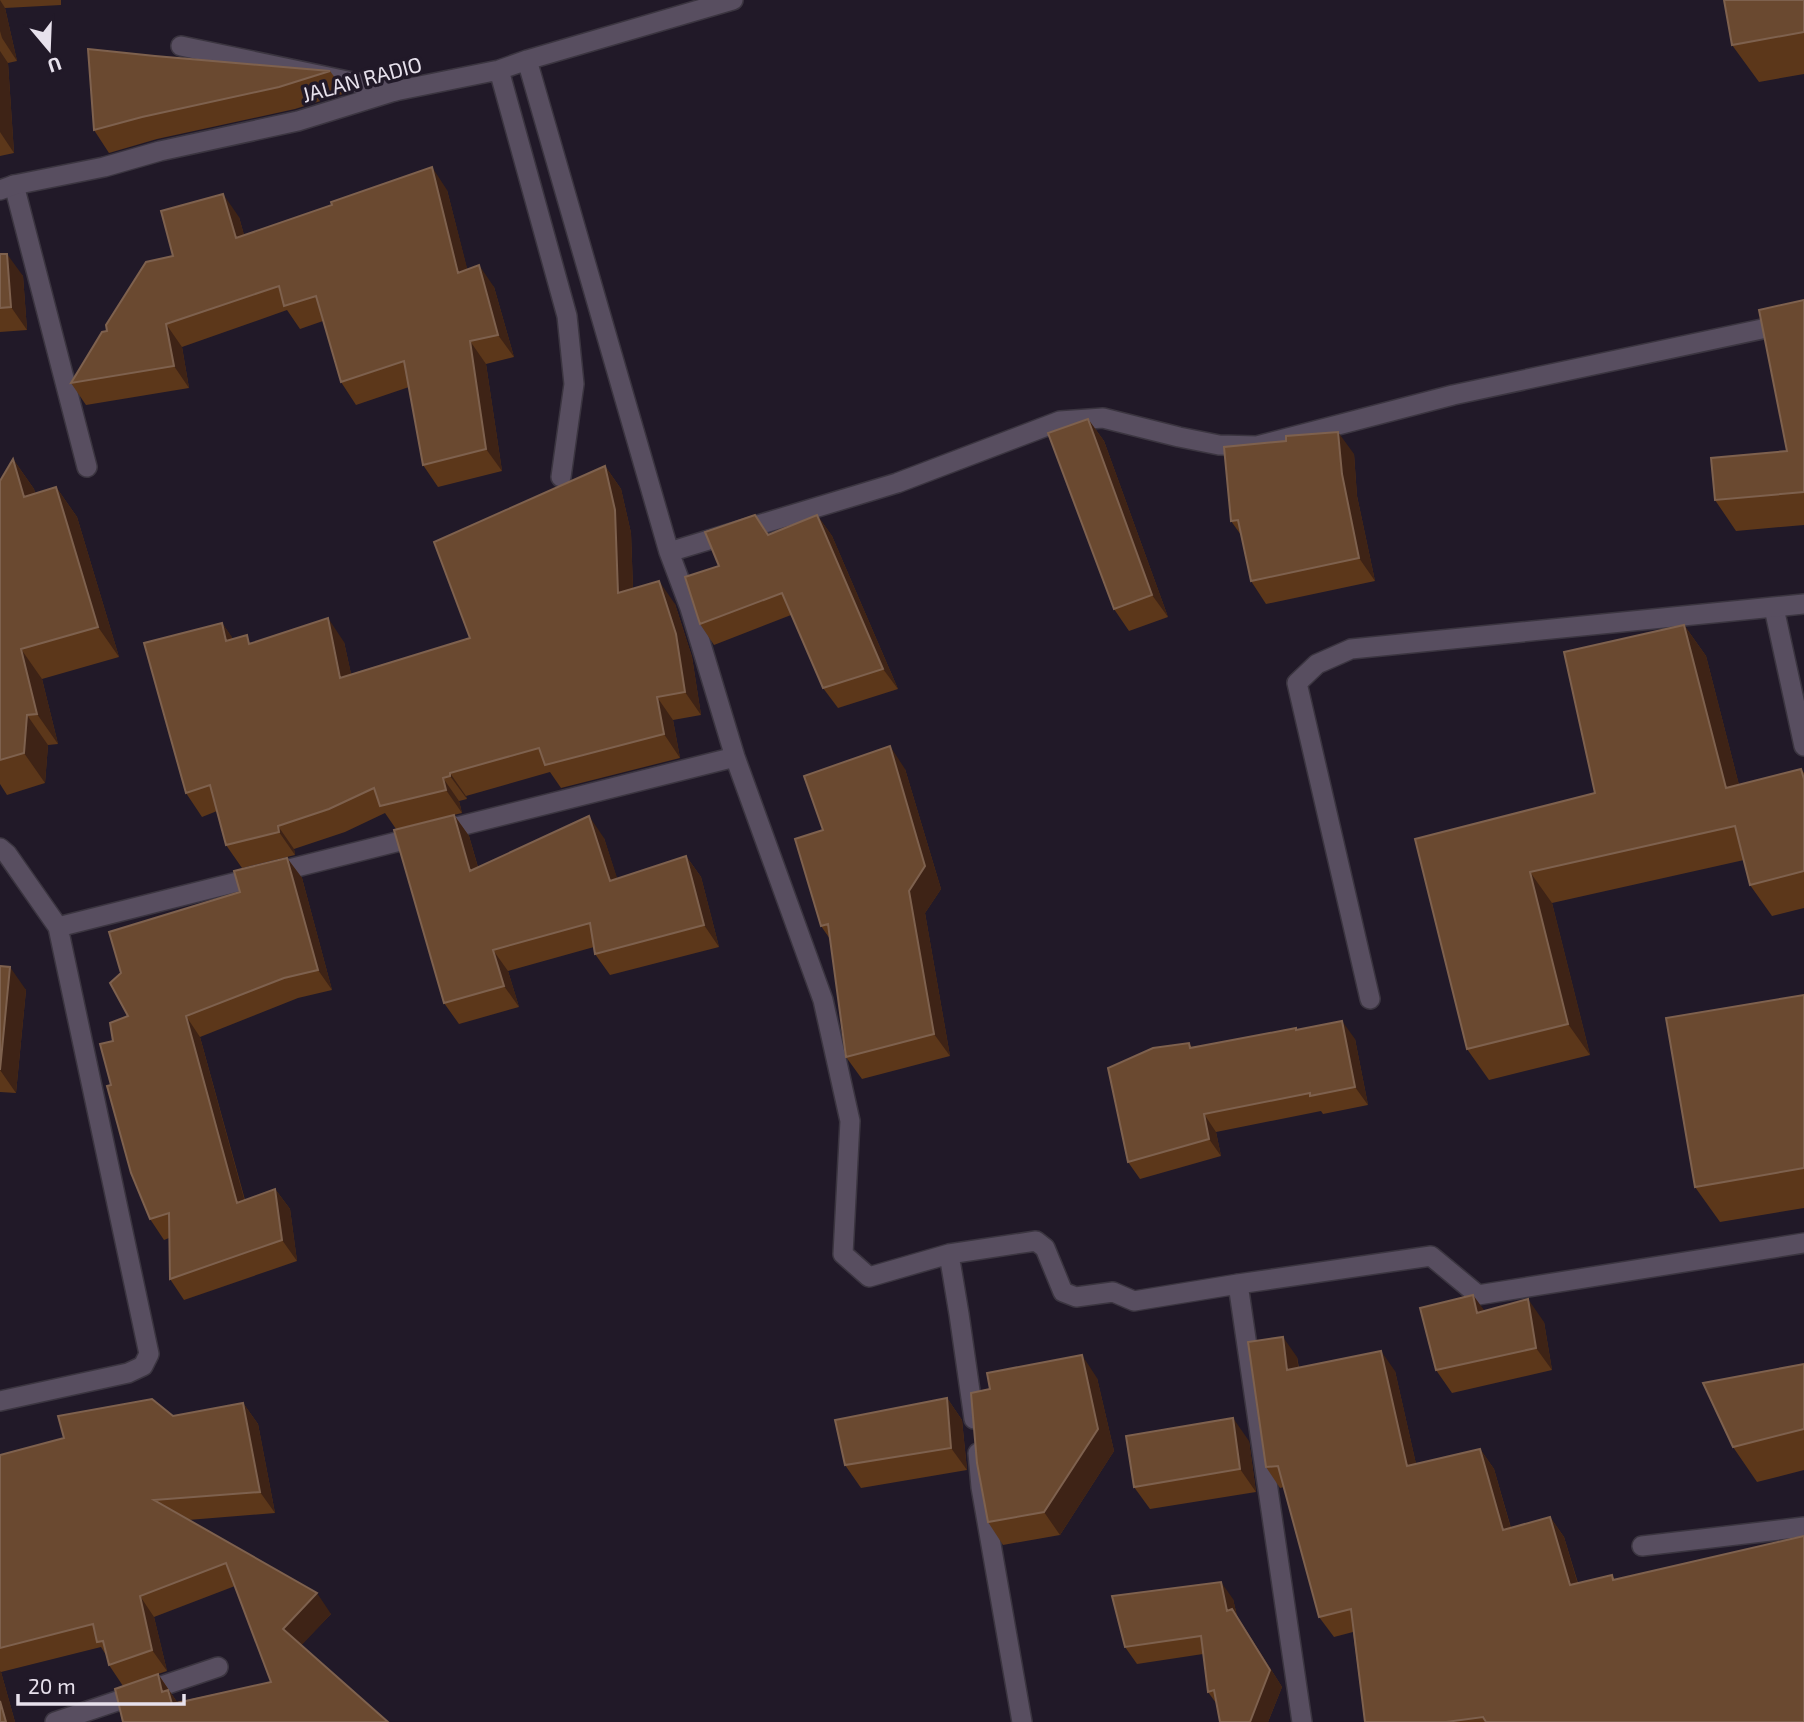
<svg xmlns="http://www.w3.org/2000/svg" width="1804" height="1722" font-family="'Exo 2',sans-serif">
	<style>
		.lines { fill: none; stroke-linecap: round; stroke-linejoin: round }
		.service-casing { stroke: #3b3540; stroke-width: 22 }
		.minor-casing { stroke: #3b3540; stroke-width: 22 }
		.service { stroke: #584e60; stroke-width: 19 }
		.minor { stroke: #584e60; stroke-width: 19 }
		.wall { fill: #5c371a; fill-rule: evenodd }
		.shaded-wall { fill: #3e2316 }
		.building { fill: #6a4930; stroke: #7e614e; stroke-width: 2 }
		.labels { text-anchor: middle; stroke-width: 7; stroke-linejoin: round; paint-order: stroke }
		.street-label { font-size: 21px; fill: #e7e1ec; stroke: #211928 }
	</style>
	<rect width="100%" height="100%" fill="#211928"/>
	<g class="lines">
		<!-- service casing -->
		<g class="service-casing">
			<path id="service" d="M181 46 395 91
				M14 185 87 467
				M1774 608 1804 746"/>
		</g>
		<!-- minor casing -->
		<g class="minor-casing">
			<path id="minor" d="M527 60 669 552 690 608 735 757 823 1000 850 1121 843 1254 869 1277 949 1254 1036 1241 1045 1248 1063 1292 1076 1297 1113 1292 1134 1301 1238 1284 1431 1256 1478 1295 1804 1243
				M499 70 567 316 574 384 561 477
				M0 190 14 185 104 167 160 151 298 121 395 91 499 70 527 60 733 0
				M669 552 897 483 1060 421 1103 418 1179 437 1219 445 1257 446 1453 395 1804 320
				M0 848 7 854 58 927 149 1354 143 1366 128 1373 0 1401
				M58 927 735 757
				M1370 999 1297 683 1317 664 1351 649 1804 604
				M949 1254 959 1314 974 1419
				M1238 1284 1302 1722
				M978 1453 981 1487 1022 1722
				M1642 1546 1804 1527
				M55 1722 218 1667"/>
		</g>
		<!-- service -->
		<use href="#service" class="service"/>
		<!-- minor -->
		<use href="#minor" class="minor"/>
	</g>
	<!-- wall -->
	<path class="wall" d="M0 0H61V5L5 8 17 61 8 63 14 153 0 156Z
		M1804 0V74L1759 82 1732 45Z
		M155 56 330 71 346 93 295 109 157 139 109 153 94 130Z
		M447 190 467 269 494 287 514 357 486 364 502 471 438 487 423 465 409 387 356 405 341 382 323 321 300 329 287 310 182 347 189 388 86 405 71 383 107 331 173 256 239 217 244 235Z
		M0 254 23 276 27 330 0 332Z
		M1804 300V525L1736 531 1715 500 1787 451Z
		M1088 419 1104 441 1168 617 1129 631 1114 609Z
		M1354 454 1357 496 1375 581 1266 604 1251 581 1241 535 1231 521Z
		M13 459 34 489 35 493 56 487 77 517 119 657 42 679 58 744 48 745 45 783 7 795 0 784V481Z
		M605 466 621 489 631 533 633 589 675 604 692 657 701 715 673 720 680 758 561 788 550 772 466 796 467 799 459 801 462 813 396 829 385 813 345 832 294 849 295 855 242 868 226 845 217 811 202 817 186 793 222 623 233 639 252 643 344 642 351 674 470 638Z
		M755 515 769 535 817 515 832 536 898 689 838 708 823 688 791 615 714 645 700 624 719 566Z
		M1684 625 1706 656 1739 785 1801 769 1804 773V908L1772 916 1750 885 1744 860 1552 903 1590 1055 1489 1080 1467 1049 1415 839 1595 793Z
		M905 769 941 889 925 913 950 1056 862 1079 846 1057 830 939 821 926 823 830Z
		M454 815 469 836 478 867 604 838 617 879 686 856 701 877 719 947 610 975 595 954 594 947 508 971 519 1007 459 1024 444 1003Z
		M287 858 302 878 332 990 298 998 200 1037 245 1200 275 1189 290 1209 297 1261 184 1300 170 1279 169 1238 164 1240 150 1219 111 1085 113 1041 128 1016Z
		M0 966 26 990 16 1093 0 1092Z
		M1804 995V1208L1720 1222 1695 1187Z
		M1296 1028 1297 1030 1355 1039 1368 1105 1323 1114 1321 1111 1216 1132 1221 1156 1140 1179 1128 1162 1189 1043 1192 1048Z
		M1473 1295 1484 1311 1544 1322 1552 1370 1452 1393 1436 1370Z
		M1297 1357 1299 1368 1395 1371 1416 1464 1480 1449 1494 1469 1511 1528 1550 1517 1564 1537 1578 1583 1612 1575 1615 1580 1804 1722H1365L1353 1632 1334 1637 1319 1617 1284 1487 1280 1488 1266 1467Z
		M1804 1364V1470L1757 1482 1733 1447Z
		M1097 1378 1114 1451 1060 1535 1003 1545 988 1522Z
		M947 1398 962 1420 967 1470 861 1488 845 1465Z
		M243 1403 258 1424 275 1513 188 1520 331 1614 301 1645 388 1722H123V1686L109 1665 106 1655 101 1647 1 1672 15 1722H0V1455L173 1416ZM235 1586 271 1682 177 1702 158 1674 167 1671 154 1617Z
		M1249 1441 1256 1492 1150 1509 1134 1487Z
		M1233 1599 1237 1616 1282 1687 1268 1722H1220L1216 1703 1208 1692 1203 1654 1137 1664 1125 1647Z"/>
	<!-- shaded-wall -->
	<path class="shaded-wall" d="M0 0 5 8 17 61 2 38 0 31Z
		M0 51 8 63 14 153 0 132Z
		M432 167 447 190 474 295 458 273Z
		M223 194 239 217 251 260 236 238Z
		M7 254 23 276 27 330 11 307Z
		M479 265 494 287 514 357 498 335Z
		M166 324 182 347 189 388 174 366Z
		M470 341 486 364 502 471 486 449Z
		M1088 419 1104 441 1168 617 1152 595Z
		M1338 432 1354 454 1357 496 1375 581 1359 558 1342 474Z
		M13 459 34 489 45 527 24 497Z
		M605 466 621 489 631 533 634 617 618 593Z
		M56 487 77 517 119 657 98 627Z
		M817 515 832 536 898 689 883 669Z
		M659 581 675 604 692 657 701 715 685 692Z
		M328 618 344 642 357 701 340 678Z
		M222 623 238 646 226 641Z
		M1684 625 1706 656 1748 820 1726 788Z
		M21 649 42 679 58 744 37 714Z
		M657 697 673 720 680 758 664 734Z
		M27 715 48 745 45 783 24 753Z
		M890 746 905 769 941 889 925 913 950 1056 934 1034 909 891Z
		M450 773 466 796 467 799 450 776Z
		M443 778 459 801 462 813 446 790Z
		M454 815 469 836 485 892 470 871Z
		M589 816 604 838 625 902 610 881Z
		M278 826 294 849 295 855 279 832Z
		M686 856 701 877 719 947 704 925Z
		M287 858 302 878 332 990 318 970Z
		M1530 872 1552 903 1590 1055 1568 1024Z
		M493 950 508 971 519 1007 504 986Z
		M10 967 26 990 16 1093 0 1070Z
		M186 1016 200 1037 251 1224 237 1203Z
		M1342 1021 1355 1039 1368 1105 1355 1087Z
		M1204 1114 1216 1132 1221 1156 1209 1139Z
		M275 1189 290 1209 297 1261 282 1240Z
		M1473 1295 1489 1317 1477 1313Z
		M1528 1299 1544 1322 1552 1370 1536 1348Z
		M1283 1337 1297 1357 1301 1390 1287 1370Z
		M1381 1351 1395 1371 1421 1486 1407 1466Z
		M1082 1355 1097 1378 1114 1451 1060 1535 1044 1512Z
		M947 1398 962 1420 967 1470 951 1448Z
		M243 1403 258 1424 275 1513 260 1492Z
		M1233 1418 1249 1441 1256 1492 1240 1469Z
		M1480 1449 1494 1469 1517 1550 1503 1530Z
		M1550 1517 1564 1537 1584 1605 1570 1585Z
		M1221 1582 1233 1599 1237 1616 1282 1687 1268 1722H1250Z
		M317 1593 331 1614 297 1650 283 1629Z
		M140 1596 154 1617 167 1671 152 1650Z
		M0 1671 1 1672 15 1722H6L0 1701Z
		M158 1674 183 1711 186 1722 162 1692Z"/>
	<!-- building -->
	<path class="building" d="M1724 0H1804V32L1732 45Z
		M88 49 155 56 330 71 279 87 142 117 94 130Z
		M432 167 458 273 479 265 498 335 470 341 486 449 423 465 404 361 341 382 316 296 284 306 279 286 166 324 174 366 71 383 102 332 107 331 106 325 146 262 173 256 161 211 223 194 236 238 332 205 331 202Z
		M0 254H7L11 307 0 308Z
		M1804 300V492L1715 500 1711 458 1787 451 1759 310Z
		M1088 419 1152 595 1114 609 1048 433Z
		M1338 432 1342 474 1359 558 1251 581 1238 520 1231 521 1224 447 1286 441V436Z
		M13 459 24 497 56 487 98 627 21 649 37 714 27 715 24 753 0 760V481Z
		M605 466 615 510 618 593 659 581 676 634 685 692 657 697 664 734 545 765 539 748 450 773V776L443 778 446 790 380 806 374 788 329 809 278 826 279 832 226 845 210 785 186 793 144 643 222 623 226 641 247 635 249 644 328 618 340 678 470 638 434 542Z
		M755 515 768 535 817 515 883 669 823 688 782 593 700 624 685 577 719 566 705 532Z
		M1684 625 1726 788 1801 769 1804 779V871L1750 885 1735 826 1530 872 1568 1024 1467 1049 1415 839 1595 793 1564 652Z
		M890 746 925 866 909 891 934 1034 846 1057 828 924 821 926 795 839 823 830 804 776Z
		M454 815 470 871 589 816 610 881 686 856 704 925 595 954 590 923 493 950 504 986 444 1003 394 830Z
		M287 858 318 970 284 978 186 1016 237 1203 275 1189 282 1240 170 1279 169 1213 150 1219 131 1173 107 1086 111 1085 100 1044 113 1041 110 1023 128 1016 110 983 121 973 109 932 240 892 234 871Z
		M0 966 10 967 0 1070Z
		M1804 995V1168L1695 1187 1666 1018Z
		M1342 1021 1355 1087 1310 1096V1093L1204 1114 1209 1139 1128 1162 1108 1068 1153 1048 1189 1043 1190 1048 1296 1028V1030Z
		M1473 1295 1477 1313 1528 1299 1536 1348 1436 1370 1420 1308Z
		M1283 1337 1287 1370 1381 1351 1407 1466 1480 1449 1503 1530 1550 1517 1570 1585 1612 1575 1613 1580 1804 1536V1722H1486L1483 1717 1446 1722H1365L1351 1609 1319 1617 1278 1466 1266 1467 1248 1342Z
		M1082 1355 1098 1429 1044 1512 988 1522 977 1463 971 1393 990 1389 987 1373Z
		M1804 1364V1429L1733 1447 1703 1383Z
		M947 1398 951 1448 845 1465 835 1420Z
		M152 1399 173 1416 243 1403 260 1492 154 1500 317 1593 283 1629 388 1722H123L115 1689 158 1674 162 1692 168 1690 172 1704 271 1682 226 1563 140 1596 152 1650 109 1665 103 1641 97 1642 93 1624 0 1648V1455L64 1438 58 1416Z
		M1233 1418 1240 1469 1134 1487 1126 1436Z
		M1221 1582 1227 1611 1232 1609 1270 1670 1250 1722H1220L1214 1690 1208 1692 1201 1636 1125 1647 1112 1596Z
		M0 1701 6 1722H0Z"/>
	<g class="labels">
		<!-- street labels -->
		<g class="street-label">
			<text transform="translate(362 80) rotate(-15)" y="7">JALAN RADIO</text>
		</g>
	</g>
	<!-- north arrow -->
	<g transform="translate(49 49) rotate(161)" stroke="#211928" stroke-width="5" paint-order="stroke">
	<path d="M0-5L12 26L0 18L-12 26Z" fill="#e7e1ec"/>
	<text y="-10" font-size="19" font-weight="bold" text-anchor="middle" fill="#e7e1ec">U</text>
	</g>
	<!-- scale -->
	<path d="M18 1694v10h166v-10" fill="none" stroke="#e7e1ec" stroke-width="3.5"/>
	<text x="28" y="1694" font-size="21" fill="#e7e1ec" stroke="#211928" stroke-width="5" paint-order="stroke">20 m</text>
</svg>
